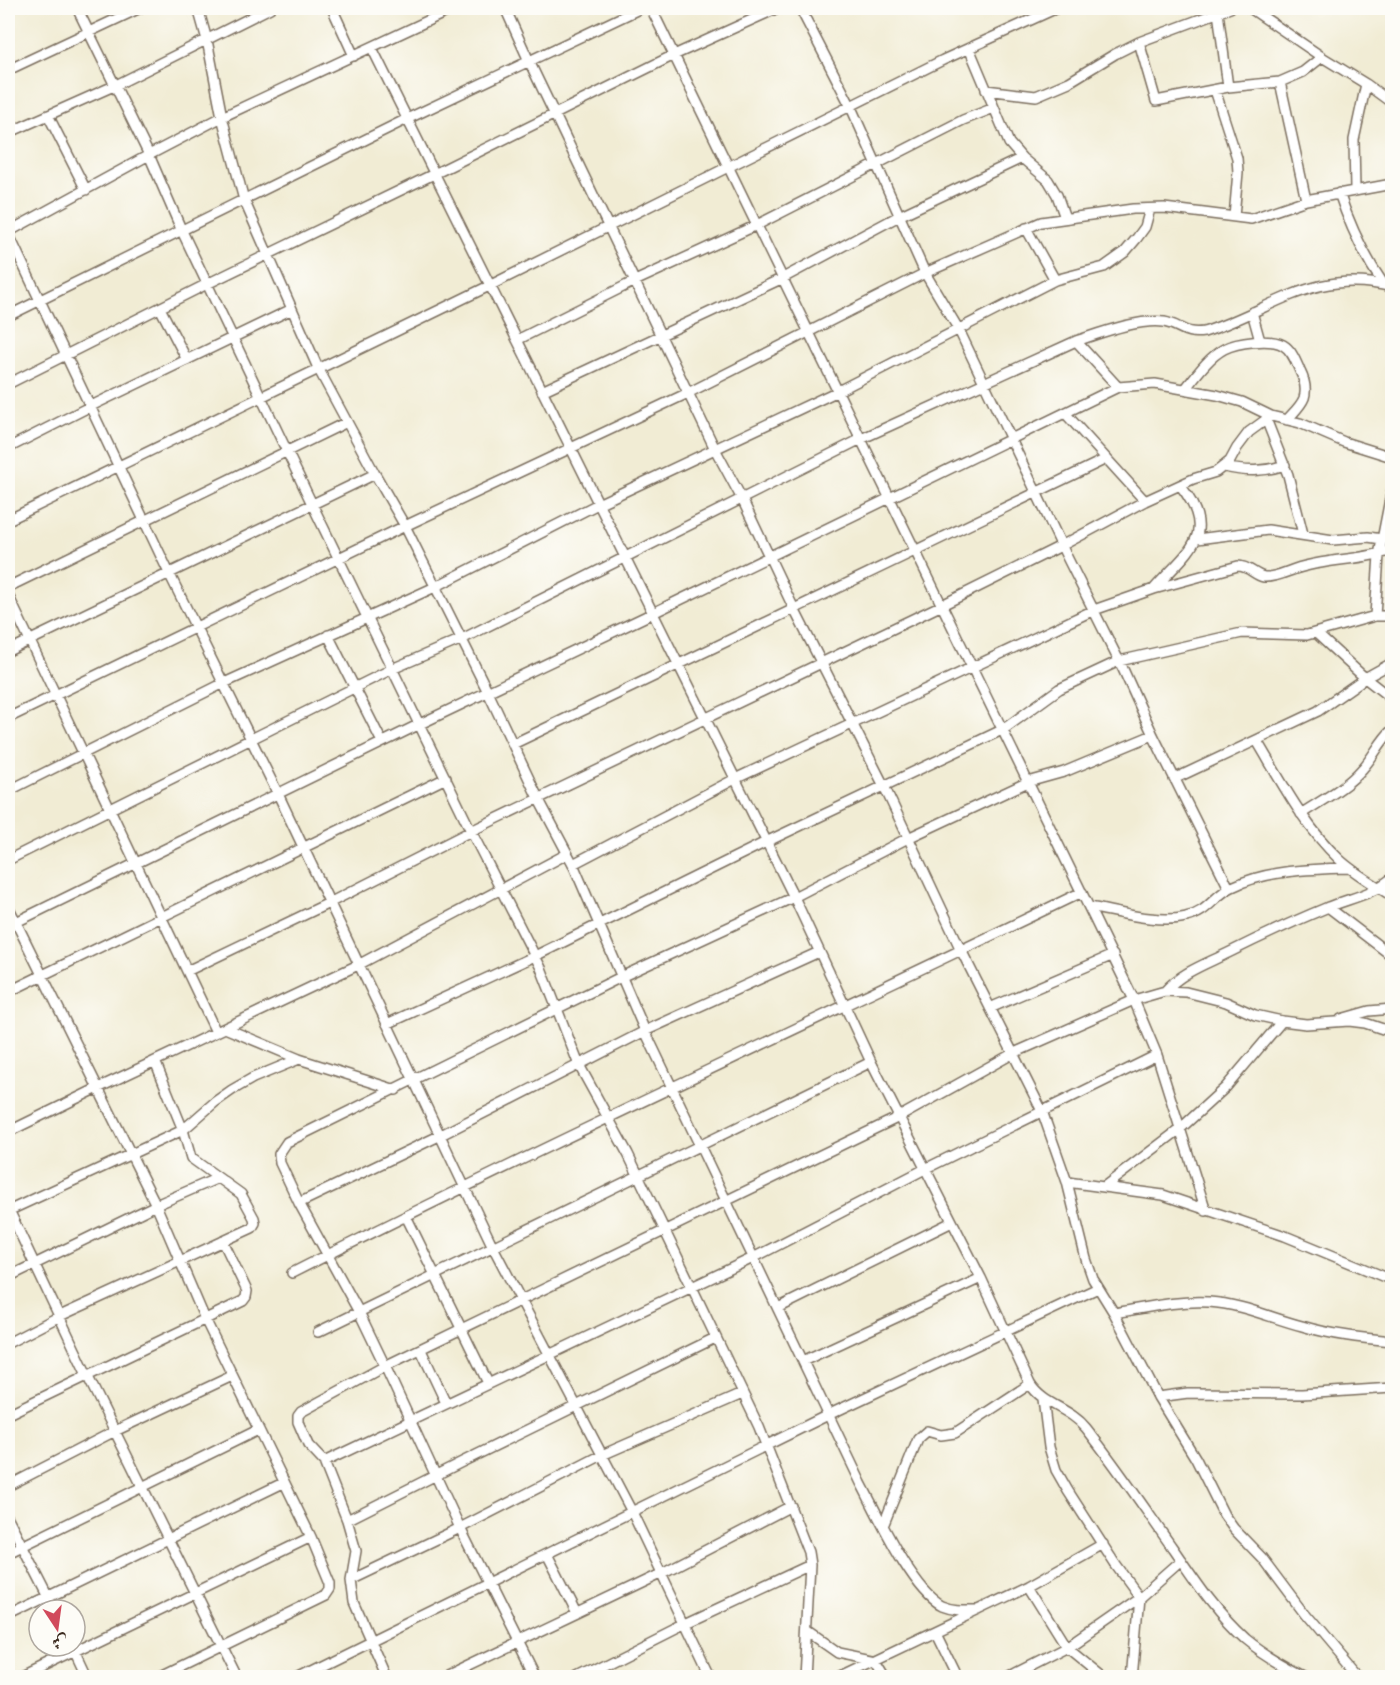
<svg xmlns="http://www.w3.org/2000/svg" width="1400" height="1685" font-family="'Sorts Mill Goudy',Amiri,serif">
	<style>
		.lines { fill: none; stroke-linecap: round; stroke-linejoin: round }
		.minor-casing { stroke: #7b6e5e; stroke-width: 12 }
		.minor { stroke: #fff; stroke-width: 9 }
	</style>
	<rect width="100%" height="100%" fill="#fdfcf7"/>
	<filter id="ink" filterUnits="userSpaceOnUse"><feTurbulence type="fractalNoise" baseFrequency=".0167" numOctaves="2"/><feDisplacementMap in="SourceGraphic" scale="12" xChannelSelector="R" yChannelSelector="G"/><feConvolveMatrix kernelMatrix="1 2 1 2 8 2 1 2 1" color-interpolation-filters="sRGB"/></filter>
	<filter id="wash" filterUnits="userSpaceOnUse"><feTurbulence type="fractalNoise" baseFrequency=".008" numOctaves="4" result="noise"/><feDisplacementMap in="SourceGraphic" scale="24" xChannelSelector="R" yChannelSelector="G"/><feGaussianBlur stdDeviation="1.35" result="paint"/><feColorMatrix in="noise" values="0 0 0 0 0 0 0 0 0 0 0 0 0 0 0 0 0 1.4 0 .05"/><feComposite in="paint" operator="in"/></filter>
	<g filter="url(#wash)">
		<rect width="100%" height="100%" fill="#f1ecd4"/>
	</g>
	<g filter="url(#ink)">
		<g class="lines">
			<!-- minor casing -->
			<g class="minor-casing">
				<path id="minor" d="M77 8 149 155 181 229 312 504 471 831 541 968 579 1065 628 1154 759 1427 808 1552 810 1565 804 1678
					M198 8 207 40 222 117 244 200 318 368 375 474 405 526 488 692 538 798 573 864 645 1031 861 1483C877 1513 912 1591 942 1606 954 1611 966 1610 979 1610
					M332 8 354 56
					M505 8 529 61 715 449 742 499 794 609 884 786 961 950 1042 1111 1067 1182 1086 1259 1093 1279 1114 1313 1158 1397 1196 1459 1224 1515 1234 1529 1262 1558 1304 1614 1358 1678
					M651 8 1134 1000 1157 1055 1206 1211
					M800 8 850 105 925 273 959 330 1066 555 1123 669 1153 735 1229 888
					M1250 8 1322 57 1366 84 1392 103
					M8 9 10 8
					M1218 12 1228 87
					M1139 42 1156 101 1228 87 1280 82 1303 72 1322 57
					M372 48 794 897 871 1062 981 1278 1030 1384C1043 1405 1070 1408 1086 1428 1117 1467 1145 1509 1174 1550 1196 1582 1216 1613 1245 1639 1263 1654 1286 1667 1307 1678
					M969 48 1009 143 1022 158 1048 180 1057 195 1065 218
					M8 70 140 8
					M1280 82 1306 200
					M986 90 1036 96 1069 82 1115 54 1139 42 1230 8
					M1215 90 1237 158 1238 172 1234 217
					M48 115 86 190
					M8 133 116 85 270 8
					M1355 190 1354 140 1366 84
					M1339 193C1350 226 1364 256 1384 285
					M1026 228 1055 280
					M8 232 149 155 222 117 455 8
					M8 233 169 573 278 794 493 1247 632 1512 711 1678
					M160 308 187 360
					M1252 312 1260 341
					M8 316 407 119 641 8
					M517 340 635 281 757 225 963 120 994 108
					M1076 341 1118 387
					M8 384 207 284 434 174 674 55 778 8
					M1186 388C1197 374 1209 357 1224 349 1237 342 1271 338 1283 345 1292 350 1296 362 1300 371 1304 379 1307 389 1304 398 1301 406 1293 413 1287 420
					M542 391 783 278 899 216 1022 158
					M1065 413 1145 501
					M1266 419 1288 475 1303 534
					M8 448 89 407 292 309
					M1224 467C1246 472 1264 472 1285 465
					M8 520 489 286 943 60 1057 8
					M1197 539 1268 530 1333 540 1368 537 1382 539
					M8 587 347 422
					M1154 589C1187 551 1220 536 1180 485
					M8 595 216 1032
					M1375 616 1379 555 1392 489
					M1316 633 1365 678 1392 699
					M328 635 382 742
					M8 651 375 474
					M8 718 405 526 688 393 925 273 1041 222 1133 209 1164 208 1251 219 1306 200 1392 184
					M1257 741C1281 781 1304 826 1339 859 1355 874 1374 884 1392 896
					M513 744 1106 459
					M1174 779 1318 711 1365 678 1392 663
					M8 791 222 684 435 587 598 504 838 391 1055 280 1104 267 1125 252 1137 238 1145 227 1150 209
					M1301 814C1322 800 1346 788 1363 768 1374 756 1380 741 1392 730
					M8 860 392 669 462 639 861 439 1076 341C1101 333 1137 319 1164 322 1181 325 1183 335 1204 332 1273 310 1314 267 1392 287
					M573 864 735 779 1094 610 1154 589 1238 566C1249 566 1254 575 1264 577 1274 578 1286 572 1295 569 1327 558 1361 561 1392 550
					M8 906 98 1088 8 1132
					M1089 907C1118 912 1158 924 1186 917 1208 913 1214 895 1232 887 1267 870 1311 869 1350 868
					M1328 907 1392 956
					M8 926 420 724 653 613 1118 387 1155 384 1217 395 1242 402 1271 416 1300 423 1344 442 1392 457
					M187 971 329 903 471 831 942 605 1061 546 1145 501 1193 479 1216 472 1230 461 1237 448 1249 432 1271 416
					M1165 991C1182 972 1206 964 1228 953 1260 937 1292 922 1326 908 1350 898 1372 895 1392 878
					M8 992 446 778
					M990 1008 1113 955
					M1341 1019 1369 1011 1392 1009
					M387 1024 535 956 766 842 1004 729 1059 689 1119 661 1242 633 1307 635 1375 616H1392
					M225 1028 299 1059 396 1090
					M1067 1182 1163 1195 1285 1236 1392 1280
					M1105 1186 1180 1129 1226 1087 1282 1021
					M299 1203 441 1135 645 1031 819 952
					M8 1208 87 1375 237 1678
					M8 1211 183 1130 215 1102 232 1090 253 1078 299 1059
					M406 1216 488 1383
					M292 1273C553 1141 819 1019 1082 892
					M8 1277 156 1205 218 1178
					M778 1308 952 1222
					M1114 1313C1145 1308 1178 1300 1209 1302 1242 1304 1271 1318 1302 1326 1332 1335 1362 1338 1392 1341
					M318 1332 871 1062
					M8 1343 60 1316 252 1228 255 1223 254 1218 241 1194 191 1158 183 1130 155 1061
					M421 1350 446 1403
					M803 1361 981 1278
					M1158 1397 1188 1393 1302 1394 1392 1388
					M1043 1399 1049 1447 1056 1470 1068 1491 1115 1564 1139 1597 1132 1678
					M8 1414 243 1301 246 1297 247 1291 223 1241
					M324 1462 755 1257 925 1169 1157 1055
					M8 1486 115 1431 232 1376
					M8 1518 55 1610
					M347 1520 462 1462 715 1338
					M883 1526 918 1439 927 1431 941 1435 955 1433 1030 1384
					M8 1553 258 1430
					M547 1554 577 1613
					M351 1580 460 1528 602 1455 742 1394
					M1029 1586 1067 1647 1105 1678
					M8 1617 283 1483
					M807 1631 837 1652 876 1660 887 1678
					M935 1631 958 1678
					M73 1646 88 1678
					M20 1678 311 1537
					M156 1678 326 1595 330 1589V1583L311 1537 205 1319 156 1205 98 1088 358 965 567 854
					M295 1678 828 1415 1098 1288
					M387 1678 354 1603 351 1580 356 1551 347 1520 324 1462 308 1445 298 1422V1416L301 1412 385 1366 899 1117 1014 1053 1134 1000 1165 991 1186 992 1226 1002 1255 1015 1282 1021 1306 1024 1349 1021 1365 1023 1392 1032
					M442 1678 662 1573 791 1506
					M535 1678 460 1528 385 1366 359 1312 299 1203 280 1163 279 1154 287 1142 621 977 794 897 908 838 1028 782 1064 772 1153 735
					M577 1678 686 1623 810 1565
					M836 1678 1029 1586 1103 1544
					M1006 1678 1067 1647 1139 1597 1181 1560"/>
			</g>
			<!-- minor -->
			<use href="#minor" class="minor"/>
		</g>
	</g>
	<!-- margin -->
	<rect width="1400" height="1685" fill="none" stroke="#fdfcf7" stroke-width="30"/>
	<!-- north arrow -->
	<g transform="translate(57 1628) rotate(167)"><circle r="28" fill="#fdfcf7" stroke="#afa8a0" stroke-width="1.5"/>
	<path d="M0-4.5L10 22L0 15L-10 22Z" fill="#d1495b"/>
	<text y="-9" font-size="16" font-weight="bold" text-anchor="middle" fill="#3b2a1e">ش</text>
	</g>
</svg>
